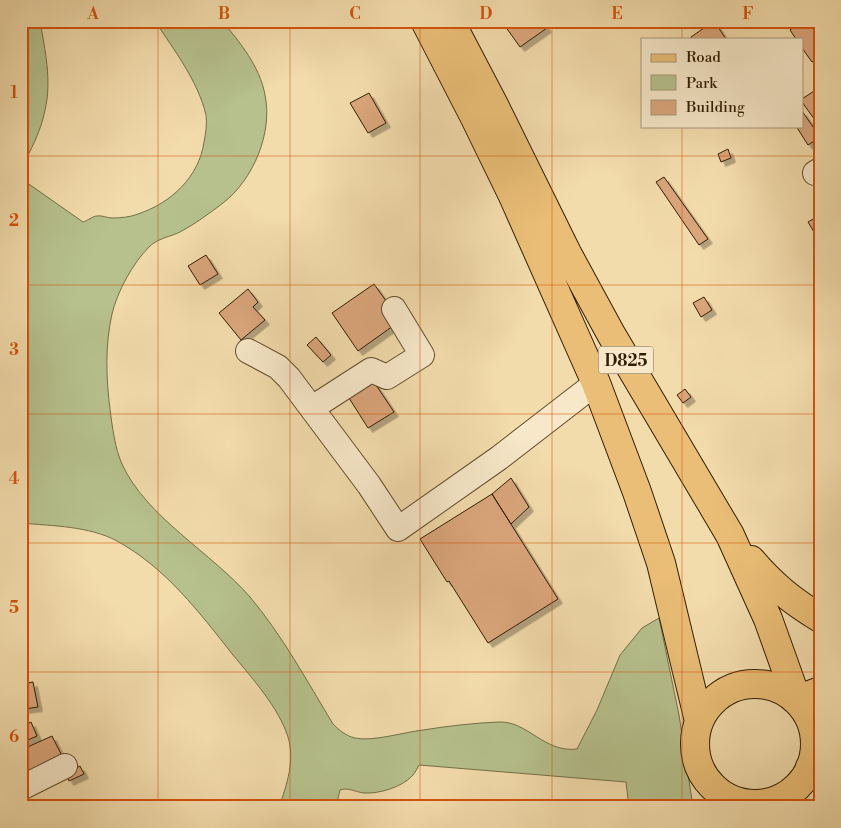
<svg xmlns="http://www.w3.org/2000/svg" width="841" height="828" font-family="'Libre Bodoni',serif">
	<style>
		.green { fill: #b6c18d; stroke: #746f48 }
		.building { fill: #dba67c; stroke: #311d04; filter: url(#shadow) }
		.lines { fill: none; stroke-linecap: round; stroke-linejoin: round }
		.minor-casing { stroke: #624d2e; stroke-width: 26 }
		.major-casing { stroke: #311d04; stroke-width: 30 }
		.highway-casing { stroke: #311d04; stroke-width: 30 }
		.minor { stroke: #f7e8c9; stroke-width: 24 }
		.major { stroke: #eabe76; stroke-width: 28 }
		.highway { stroke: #eabe76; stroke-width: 28 }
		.grid { fill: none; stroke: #d6530b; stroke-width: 1; stroke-opacity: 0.55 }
		.labels { text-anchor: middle; stroke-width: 4.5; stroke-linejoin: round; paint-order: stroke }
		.shield { fill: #f7e8c9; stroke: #6c5a3f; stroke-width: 1 }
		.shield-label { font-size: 16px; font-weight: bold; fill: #311d04 }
		.neatline { fill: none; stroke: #d6530b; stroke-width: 2 }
		.grid-label { font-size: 16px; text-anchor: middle; font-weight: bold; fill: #d6530b }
	</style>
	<defs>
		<filter id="shadow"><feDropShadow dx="4.5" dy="4.5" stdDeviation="0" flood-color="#0004"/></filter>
	</defs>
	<rect width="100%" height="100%" fill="#f3dcac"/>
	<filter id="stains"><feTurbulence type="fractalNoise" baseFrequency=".004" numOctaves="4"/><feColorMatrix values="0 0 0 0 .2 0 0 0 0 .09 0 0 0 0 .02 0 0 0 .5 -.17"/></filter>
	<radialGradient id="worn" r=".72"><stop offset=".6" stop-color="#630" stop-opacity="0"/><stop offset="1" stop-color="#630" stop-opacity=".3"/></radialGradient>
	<!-- green -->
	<path class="green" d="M21 21H40C45 50 52 81 45 110 41 131 31 150 21 168Z
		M155 21H222C240 42 260 67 265 95 273 133 253 180 223 203 210 213 195 224 180 232 170 237 158 238 149 247 133 263 117 292 112 314 105 345 106 378 110 409 112 425 115 449 122 464 146 517 212 553 250 597 282 635 307 681 333 724 339 730 346 736 355 738 372 742 405 732 423 730 448 726 474 723 499 722 528 721 544 753 577 749L597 710 620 655 642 628 659 618 679 715 693 807H629L626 782 419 765C417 769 415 773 412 776 402 787 379 794 364 793 355 792 348 787 340 790L336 807H279C287 785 295 760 288 737 279 708 252 678 233 655 199 612 166 568 117 541 89 526 53 526 21 523V176L23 180 83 222C87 221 93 216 97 216 102 215 107 218 112 218 120 218 131 217 138 214 171 203 199 177 204 142 206 133 207 123 206 115 198 81 174 50 155 21Z"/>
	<!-- building -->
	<path class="building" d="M511 21H542L547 28 520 47 505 26Z
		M714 21 726 39H692L691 37Z
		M792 21H820V57L812 62 802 48V39H796L790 30 795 26Z
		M820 87V127L802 102V99Z
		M369 93 386 123 368 133 350 103Z
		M802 111 820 137 808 145 796 126H802Z
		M728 149 731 158 721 162 718 154Z
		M664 177 708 239 699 245 656 182Z
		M818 216 820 220V242L808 222Z
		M206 255 218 274 200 285 188 266Z
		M374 284 396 315 393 326 358 351 332 313Z
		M248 289 258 302 253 307 265 320 241 340 219 313Z
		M704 297 712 310 701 317 693 303Z
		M316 337 331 355 323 362 307 345Z
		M374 382 394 412 368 428 349 398Z
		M685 389 691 397 683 403 677 395Z
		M511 478 529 507 511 524 492 494Z
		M492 494 558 599 488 643 449 581 447 582 420 539Z
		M33 682 38 707 25 709 21 684Z
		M31 722 37 736 21 743V727Z
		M52 736 64 760 30 776 21 756V750Z
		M80 766 84 774 69 781 65 773Z"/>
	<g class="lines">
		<!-- minor casing -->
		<g class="minor-casing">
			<path id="minor" d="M815 173 820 170
				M248 351 278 367 289 378 369 485 398 529 499 458 596 383
				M312 408 371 370 387 377 422 355 394 309
				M21 788 65 766"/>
		</g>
		<!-- major casing -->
		<g class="major-casing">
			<path id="major" d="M797 700 820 691
				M810 767 820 762"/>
		</g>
		<!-- highway casing -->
		<g class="highway-casing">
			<path id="highway" d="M425 21 475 118 513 196 596 383 637 492 661 563 699 721
				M450 21 494 105 567 253 611 334 730 535 768 619 797 700
				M751 560C772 585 792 601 820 618
				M695 744a60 60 0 1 1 120 0a60 60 0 1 1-120 0Z"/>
		</g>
		<!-- minor -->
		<use href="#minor" class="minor"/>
		<!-- major -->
		<use href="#major" class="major"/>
		<!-- highway -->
		<use href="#highway" class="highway"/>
	</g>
	<!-- grid -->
	<path class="grid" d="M158 21V807M290 21V807M420 21V807M552 21V807M682 21V39M682 126V807M21 156H820M21 285H820M21 414H820M21 543H820M21 672H820"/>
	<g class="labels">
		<!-- shield labels -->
		<rect class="shield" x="598.5" y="346.5" width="55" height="27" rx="4"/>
		<g class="shield-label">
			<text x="626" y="366">D825</text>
		</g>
	</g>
	<!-- margin -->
	<rect width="841" height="828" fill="none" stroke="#f3dcac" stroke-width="55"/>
	<!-- legend -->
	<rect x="641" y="38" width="162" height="90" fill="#f7e8c9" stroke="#a8977a"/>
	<rect x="651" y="54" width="25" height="8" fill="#eabe76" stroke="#a8977a"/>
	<text x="686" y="62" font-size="15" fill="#311d04">Road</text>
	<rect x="651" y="75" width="25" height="15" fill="#b6c18d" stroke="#a8977a"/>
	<text x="686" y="88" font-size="15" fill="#311d04">Park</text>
	<rect x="651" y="100" width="25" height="15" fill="#dba67c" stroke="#a8977a"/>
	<text x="686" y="112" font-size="15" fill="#311d04">Building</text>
	<rect x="28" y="28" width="786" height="772" class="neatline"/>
	<g class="grid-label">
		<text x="93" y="19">A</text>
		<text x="224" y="19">B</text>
		<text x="355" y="19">C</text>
		<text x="486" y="19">D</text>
		<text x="617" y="19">E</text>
		<text x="748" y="19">F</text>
		<text x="14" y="98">1</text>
		<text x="14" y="226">2</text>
		<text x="14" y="355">3</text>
		<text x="14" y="484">4</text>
		<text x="14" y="613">5</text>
		<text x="14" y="742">6</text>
	</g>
	<rect width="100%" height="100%" filter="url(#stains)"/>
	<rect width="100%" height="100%" fill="url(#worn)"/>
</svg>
